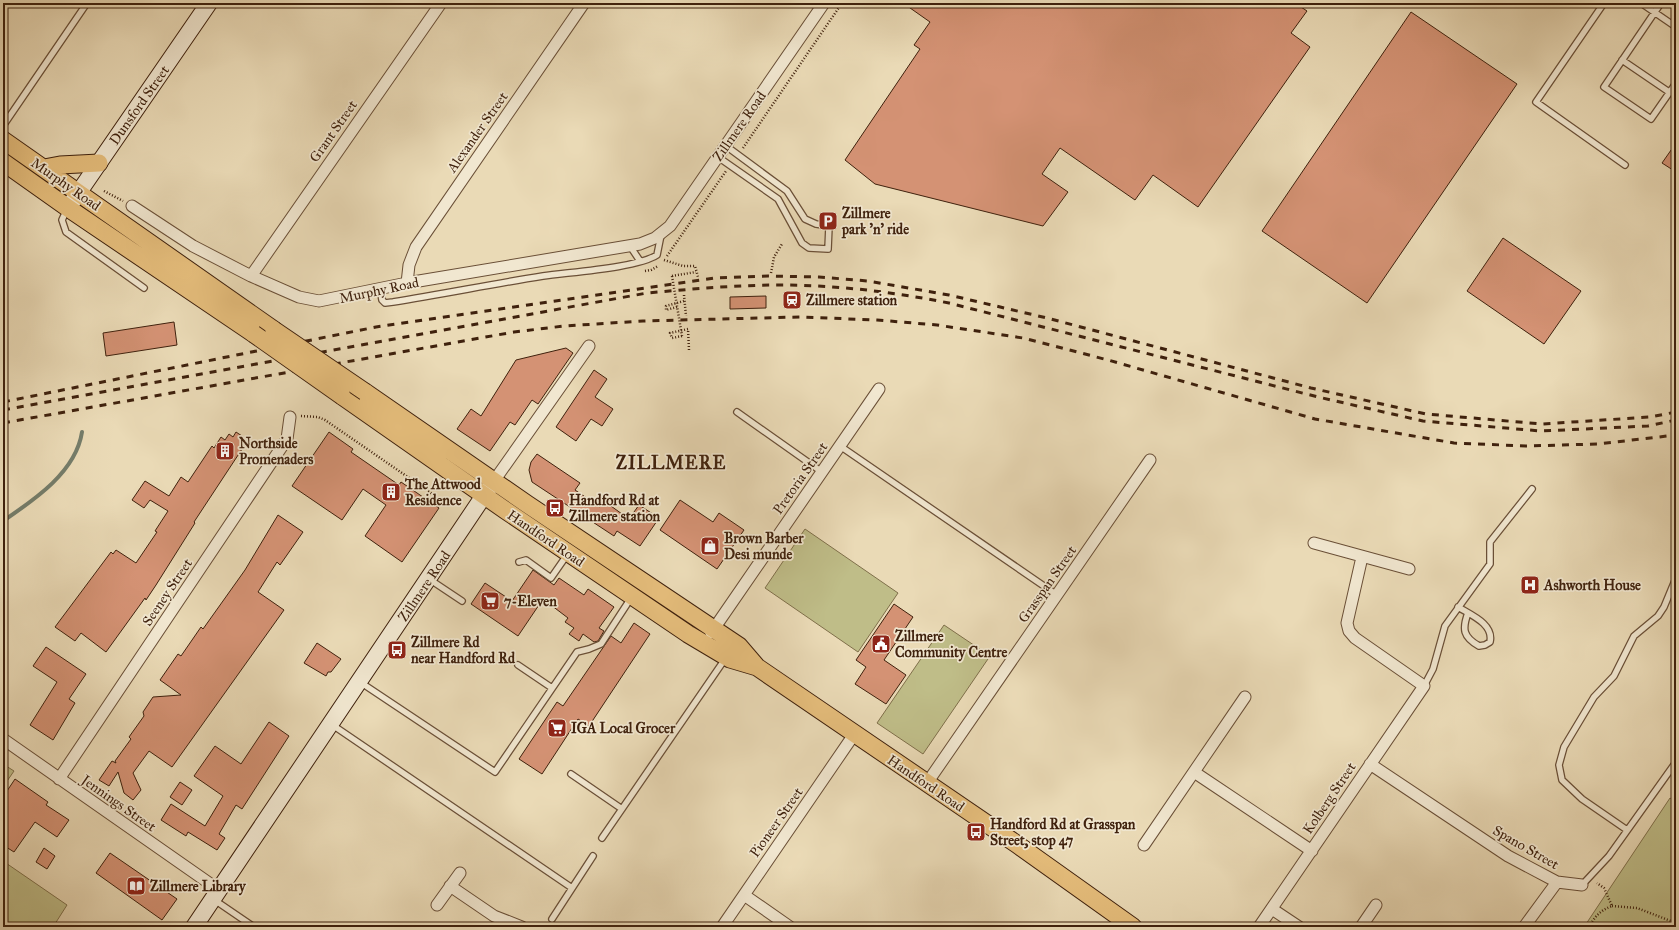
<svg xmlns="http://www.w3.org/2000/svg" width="1679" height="930" font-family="'IM FELL Great Primer',serif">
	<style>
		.green { fill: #bfbd88; stroke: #7f6f4a }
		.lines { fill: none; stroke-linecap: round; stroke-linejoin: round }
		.stream { stroke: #757d6a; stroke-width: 4 }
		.building { fill: #d49274; stroke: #3f210d }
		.lane-casing { stroke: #6a4f37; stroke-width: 8 }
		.street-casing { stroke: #6a4f37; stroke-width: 13 }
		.secondary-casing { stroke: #3f210d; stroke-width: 18 }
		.primary-casing { stroke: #3f210d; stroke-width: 19 }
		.path { stroke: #3f210d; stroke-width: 2.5; stroke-dasharray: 1 2; stroke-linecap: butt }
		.lane { stroke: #f1e7d0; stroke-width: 5.5 }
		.street { stroke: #f1e7d0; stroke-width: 11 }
		.secondary { stroke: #f1e7d0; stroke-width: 16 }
		.primary { stroke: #e5bd7b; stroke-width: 17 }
		.rail { stroke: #3f210d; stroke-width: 3; stroke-dasharray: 7 7; stroke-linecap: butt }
		.primary-bridge-casing { stroke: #3f210d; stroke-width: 19; stroke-linecap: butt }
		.path-bridge { stroke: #3f210d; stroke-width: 2.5; stroke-dasharray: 1 2; stroke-linecap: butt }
		.primary-bridge { stroke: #e5bd7b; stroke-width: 17 }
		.labels { text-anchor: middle; stroke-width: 3.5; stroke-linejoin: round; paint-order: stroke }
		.street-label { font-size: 14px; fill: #3f210d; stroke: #f1e7d0 }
		.poi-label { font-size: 14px; font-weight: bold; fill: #3f210d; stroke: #f1e7d0; text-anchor: start }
		.district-label { font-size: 18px; font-weight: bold; letter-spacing: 1px; fill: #3f210d; stroke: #f1e7d0 }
	</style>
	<rect width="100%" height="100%" fill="#eadab6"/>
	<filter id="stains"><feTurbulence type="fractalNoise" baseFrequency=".005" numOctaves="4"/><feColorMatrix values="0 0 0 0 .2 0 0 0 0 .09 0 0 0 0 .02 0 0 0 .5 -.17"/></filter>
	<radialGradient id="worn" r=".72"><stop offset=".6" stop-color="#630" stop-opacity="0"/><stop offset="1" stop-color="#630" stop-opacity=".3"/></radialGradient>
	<!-- green -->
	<path class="green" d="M805 529 898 593 858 652 765 588Z
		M944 625 990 656 923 754 877 723Z
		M3 764 14 771 3 787Z
		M1670 798 1676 802V927H1584Z
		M3 861 67 905 53 927H3Z"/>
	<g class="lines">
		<!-- stream -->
		<path class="stream" d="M3 521C34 500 76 472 82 432"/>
	</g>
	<!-- building -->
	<path class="building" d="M903 3H1295L1307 11 1291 33 1310 47 1198 207 1153 175 1135 200 1060 148 1042 174 1068 192 1043 226 875 184 845 160 920 49 914 45 930 22Z
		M1411 12 1517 84 1367 303 1262 231Z
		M1676 143V172L1662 163Z
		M1503 238 1581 291 1544 344 1467 291Z
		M766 296V308L730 309V297Z
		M174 322 177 345 106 356 103 333Z
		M566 348 573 353 538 404 532 400 515 425 510 422 490 451 457 429 471 409 481 416 516 360Z
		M594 370 607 379 595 397 613 409 602 426 591 419 576 441 556 427Z
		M236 432 248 440 194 522 195 523 156 585 146 600 145 598 106 652 81 633 75 641 55 627 111 552 113 554 116 550 136 563 157 532 155 531 168 511 150 500 144 508 132 500 145 481 169 496 181 477 188 482 212 446 214 448 221 437 225 440 229 434 233 437Z
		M329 432 353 449 351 452 399 485 401 482 439 508 402 562 365 536 386 505 363 489 342 520 292 486Z
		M537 454 580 483 575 490 600 507 604 501 629 519 639 505 659 518 640 546 617 531 614 536 532 482 529 470 531 462Z
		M680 500 713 522 719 513 744 530 717 569 660 530Z
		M278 515 303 532 280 565 277 562 258 592 284 610 172 767 149 751 133 773 141 790 133 800 124 793 118 772 109 786 99 780 112 761 116 763 115 761 131 739 129 737 144 716 143 712 153 697 181 695 160 680 178 654 181 656 201 627 203 629 245 570Z
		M533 570 554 585 559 578 584 595 588 589 614 607 599 628 604 631 598 641 594 642 583 634 579 641 569 634 574 628 565 622 568 618 543 599 518 636 471 604 485 583 512 601Z
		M894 604 913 617 884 660 906 675 886 704 855 684 866 667 856 660Z
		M634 623 650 634 589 726 578 719 542 774 519 759 557 702 563 706 611 636 621 643Z
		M317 643 341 659 331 672H328L326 676 304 663Z
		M46 647 86 674 69 699 75 703 53 740 30 725 57 682 33 666Z
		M269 722 289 736 242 809 236 805 219 834 225 838 217 850 188 832 186 836 161 820 171 804 205 826 223 796 194 776 215 746 241 764Z
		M15 779 48 802 46 805 69 820 57 837 35 822 14 852 3 845V797Z
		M180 782 192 790 182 805 170 797Z
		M44 848 55 856 47 869 36 862Z
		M110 853 177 899 162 920 96 873Z"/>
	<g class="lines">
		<!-- lane casing -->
		<g class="lane-casing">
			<path id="lane" d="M1604 3 1536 102 1625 165
				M1641 3 1676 27
				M1661 3 1604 87 1651 119 1676 83
				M1622 60 1669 92
				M3 126 87 3
				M718 157 778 199 802 243 809 248 828 249 829 226 816 224 805 219 787 191 726 146
				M67 209 62 220 66 232 144 288
				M630 246 640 261
				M380 289 382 300 385 303 393 302C443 294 493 284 543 276 570 272 637 268 657 255L661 235
				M737 412 822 472
				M840 446 1057 595
				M519 562 526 560 551 578 567 555
				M429 579 462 601
				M1458 607C1471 615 1494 624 1490 642L1485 645 1479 646C1463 637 1462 629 1468 613
				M518 665 552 688
				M360 682 495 772 577 652 589 649 601 644 631 598
				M1424 686 1433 669 1445 626 1490 564V542L1532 489
				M331 724 572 888
				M571 774 622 809
				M1627 830 1582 799 1562 780 1559 765 1564 747 1594 697 1614 676 1634 636 1658 616 1664 607 1676 578
				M602 838 725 659
				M1582 885 1609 856 1676 762
				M213 899 254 927
				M552 919 593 856"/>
		</g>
		<!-- street casing -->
		<g class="street-casing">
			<path id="street" d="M132 206 193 246 251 276 299 297 319 301 407 283 640 244 655 238 670 226 824 3
				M251 276 441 3
				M407 283 409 265 416 247 584 3
				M494 481 589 346
				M1314 543 1409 569
				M711 633 879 389
				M3 739 219 890
				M1370 764 1508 856 1557 882 1582 885
				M1194 772 1312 851
				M59 779 287 439 290 417
				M927 783 1150 460
				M1144 845 1245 697
				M450 886 494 916 522 927
				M744 895 790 927
				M437 905 460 873
				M1272 909 1299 927
				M722 927 855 733
				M1259 927 1424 686 1355 638 1349 631 1347 623 1362 557
				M1361 927 1376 905
				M1524 927 1557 882"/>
		</g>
		<!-- secondary casing -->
		<g class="secondary-casing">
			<path id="secondary" d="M68 208 209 3
				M194 927 491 485"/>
		</g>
		<!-- primary casing -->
		<g class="primary-casing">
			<path id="primary" d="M3 140 274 330
				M3 162 68 208 254 334
				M44 168 60 165 99 163
				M365 392 527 504 739 646 757 667 1018 845 1133 927
				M342 396 505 510 688 634 730 659 757 667"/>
		</g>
		<!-- path -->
		<path class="path" d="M743 148 842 3
			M104 191 123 201
			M667 256 726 171
			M664 260 683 266H695L698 277
			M645 271 651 270 658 266
			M771 273 774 257 782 244
			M672 276 696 272
			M684 295 686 316
			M677 307 666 310V306L684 301
			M682 336 672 338 670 333 688 329 689 350
			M301 416 318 417 325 420 447 504 457 499
			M1612 906 1637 908 1676 923
			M1589 927C1595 916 1601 910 1612 906L1604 888 1597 883"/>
		<!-- lane -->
		<use href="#lane" class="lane"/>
		<!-- street -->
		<use href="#street" class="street"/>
		<!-- secondary -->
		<use href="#secondary" class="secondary"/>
		<!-- primary -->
		<use href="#primary" class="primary"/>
		<!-- rail -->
		<path class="rail" d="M3 402 376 327 714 278 768 276 819 277 868 281 949 295 1047 318 1311 388 1426 414 1542 424 1650 417 1676 412
			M3 410 647 293C692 289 736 285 780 285 837 285 893 292 949 303L1318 397 1423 421 1541 431 1648 426 1676 420
			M3 423 514 332 564 326 643 321 800 317 877 320 937 325 1023 338 1108 360 1315 419 1454 443 1526 446 1598 444 1676 435"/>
		<!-- primary-bridge casing -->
		<g class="primary-bridge-casing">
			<path id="primary-bridge" d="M274 330 365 392
				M254 334 342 396"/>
		</g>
		<!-- path-bridge -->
		<path class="path-bridge" d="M672 276 682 336"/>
		<!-- primary-bridge -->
		<use href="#primary-bridge" class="primary-bridge"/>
	</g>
	<!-- icons -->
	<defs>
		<g id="parking-square" transform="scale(1)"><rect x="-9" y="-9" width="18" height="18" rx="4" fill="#8f2418" stroke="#f1e7d0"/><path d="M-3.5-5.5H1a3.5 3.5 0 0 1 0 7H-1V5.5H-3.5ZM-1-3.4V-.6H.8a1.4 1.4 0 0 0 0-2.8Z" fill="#fff"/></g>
		<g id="station-square" transform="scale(1)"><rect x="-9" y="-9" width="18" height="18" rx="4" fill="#8f2418" stroke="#f1e7d0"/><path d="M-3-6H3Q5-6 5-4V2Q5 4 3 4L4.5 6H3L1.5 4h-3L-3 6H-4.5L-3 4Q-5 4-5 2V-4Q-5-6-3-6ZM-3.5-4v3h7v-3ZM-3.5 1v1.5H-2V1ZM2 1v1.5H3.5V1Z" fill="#fff"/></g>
		<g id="building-square" transform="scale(1)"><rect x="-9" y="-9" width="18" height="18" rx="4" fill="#8f2418" stroke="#f1e7d0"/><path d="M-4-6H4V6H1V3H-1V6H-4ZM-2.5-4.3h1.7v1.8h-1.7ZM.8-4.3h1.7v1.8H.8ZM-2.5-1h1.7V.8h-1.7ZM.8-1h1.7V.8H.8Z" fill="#fff"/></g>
		<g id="bus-square" transform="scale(1)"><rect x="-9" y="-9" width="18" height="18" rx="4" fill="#8f2418" stroke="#f1e7d0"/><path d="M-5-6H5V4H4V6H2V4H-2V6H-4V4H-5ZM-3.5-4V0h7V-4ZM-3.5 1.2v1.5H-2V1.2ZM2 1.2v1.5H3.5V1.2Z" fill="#fff"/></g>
		<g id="shop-square" transform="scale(1)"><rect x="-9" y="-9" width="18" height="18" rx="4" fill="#8f2418" stroke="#f1e7d0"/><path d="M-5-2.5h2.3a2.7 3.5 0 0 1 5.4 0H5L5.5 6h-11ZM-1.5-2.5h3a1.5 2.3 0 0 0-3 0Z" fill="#fff"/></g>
		<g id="hospital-square" transform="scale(1)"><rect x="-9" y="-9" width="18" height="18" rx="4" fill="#8f2418" stroke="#f1e7d0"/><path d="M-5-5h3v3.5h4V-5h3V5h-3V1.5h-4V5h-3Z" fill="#fff"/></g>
		<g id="supermarket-square" transform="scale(1)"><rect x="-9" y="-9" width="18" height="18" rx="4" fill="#8f2418" stroke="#f1e7d0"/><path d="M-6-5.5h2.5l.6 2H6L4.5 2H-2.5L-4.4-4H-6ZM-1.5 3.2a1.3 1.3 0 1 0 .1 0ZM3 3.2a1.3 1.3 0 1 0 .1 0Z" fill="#fff"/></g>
		<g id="civic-square" transform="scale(1)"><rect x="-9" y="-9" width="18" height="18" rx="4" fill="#8f2418" stroke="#f1e7d0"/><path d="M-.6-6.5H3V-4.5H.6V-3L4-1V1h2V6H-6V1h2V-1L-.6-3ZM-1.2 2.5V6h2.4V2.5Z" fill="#fff"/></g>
		<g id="library-square" transform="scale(1)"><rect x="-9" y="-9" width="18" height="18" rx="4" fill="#8f2418" stroke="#f1e7d0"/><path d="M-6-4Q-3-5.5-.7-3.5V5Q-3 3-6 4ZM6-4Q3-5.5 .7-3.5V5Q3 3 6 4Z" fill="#fff"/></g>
	</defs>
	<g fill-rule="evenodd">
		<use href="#parking-square" x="828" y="221"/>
		<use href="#station-square" x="792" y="300"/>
		<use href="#building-square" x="225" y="451"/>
		<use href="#building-square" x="391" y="492"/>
		<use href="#bus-square" x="555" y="508"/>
		<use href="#shop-square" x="710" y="546"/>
		<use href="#hospital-square" x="1530" y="585"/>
		<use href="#supermarket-square" x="490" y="601"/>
		<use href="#civic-square" x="881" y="644"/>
		<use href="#bus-square" x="397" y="650"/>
		<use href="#supermarket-square" x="557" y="728"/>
		<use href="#bus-square" x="976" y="832"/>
		<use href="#library-square" x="136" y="886"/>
	</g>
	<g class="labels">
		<!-- street labels -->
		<g class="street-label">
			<text transform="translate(139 105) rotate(-55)" y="5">Dunsford Street</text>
			<text transform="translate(739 126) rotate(-55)" y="5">Zillmere Road</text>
			<text transform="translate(333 131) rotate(-55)" y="5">Grant Street</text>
			<text transform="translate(477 132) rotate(-55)" y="5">Alexander Street</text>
			<text transform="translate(66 184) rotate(35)" y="5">Murphy Road</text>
			<text transform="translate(379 290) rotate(-12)" y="5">Murphy Road</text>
			<text transform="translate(800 478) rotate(-55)" y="5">Pretoria Street</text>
			<text transform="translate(546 538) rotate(34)" y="5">Handford Road</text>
			<text transform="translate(1047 584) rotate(-55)" y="5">Grasspan Street</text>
			<text transform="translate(424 586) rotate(-56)" y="5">Zillmere Road</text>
			<text transform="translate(167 592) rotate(-56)" y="5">Seeney Street</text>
			<text transform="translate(926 783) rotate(34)" y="5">Handford Road</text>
			<text transform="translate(1329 798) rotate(-56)" y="5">Kolberg Street</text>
			<text transform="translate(119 803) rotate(35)" y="5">Jennings Street</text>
			<text transform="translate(776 822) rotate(-55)" y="5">Pioneer Street</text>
			<text transform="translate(1526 847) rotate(30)" y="5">Spano Street</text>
		</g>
		<!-- poi labels -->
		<g class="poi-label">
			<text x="842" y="218">Zillmere<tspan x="842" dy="16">park 'n' ride</tspan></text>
			<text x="806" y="305">Zillmere station</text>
			<text x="239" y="448">Northside<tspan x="239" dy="16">Promenaders</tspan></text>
			<text x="405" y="489">The Attwood<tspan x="405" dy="16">Residence</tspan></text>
			<text x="569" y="505">Handford Rd at<tspan x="569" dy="16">Zillmere station</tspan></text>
			<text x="724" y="543">Brown Barber<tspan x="724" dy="16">Desi munde</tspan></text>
			<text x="1544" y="590">Ashworth House</text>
			<text x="504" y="606">7-Eleven</text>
			<text x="895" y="641">Zillmere<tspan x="895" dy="16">Community Centre</tspan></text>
			<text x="411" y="647">Zillmere Rd<tspan x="411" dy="16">near Handford Rd</tspan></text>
			<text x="571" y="733">IGA Local Grocer</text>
			<text x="990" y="829">Handford Rd at Grasspan<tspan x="990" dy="16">Street, stop 47</tspan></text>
			<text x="150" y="891">Zillmere Library</text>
		</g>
		<!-- district labels -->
		<g class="district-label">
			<text x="671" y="469">ZILLMERE</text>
		</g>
	</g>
	<!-- margin -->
	<rect width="1679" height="930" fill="none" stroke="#eadab6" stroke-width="16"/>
	<rect x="4" y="4" width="1671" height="922" fill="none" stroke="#3f210d" stroke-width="2"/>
	<rect x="8" y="8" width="1663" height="914" fill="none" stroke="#3f210d"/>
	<rect width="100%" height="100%" filter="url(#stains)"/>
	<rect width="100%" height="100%" fill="url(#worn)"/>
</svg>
